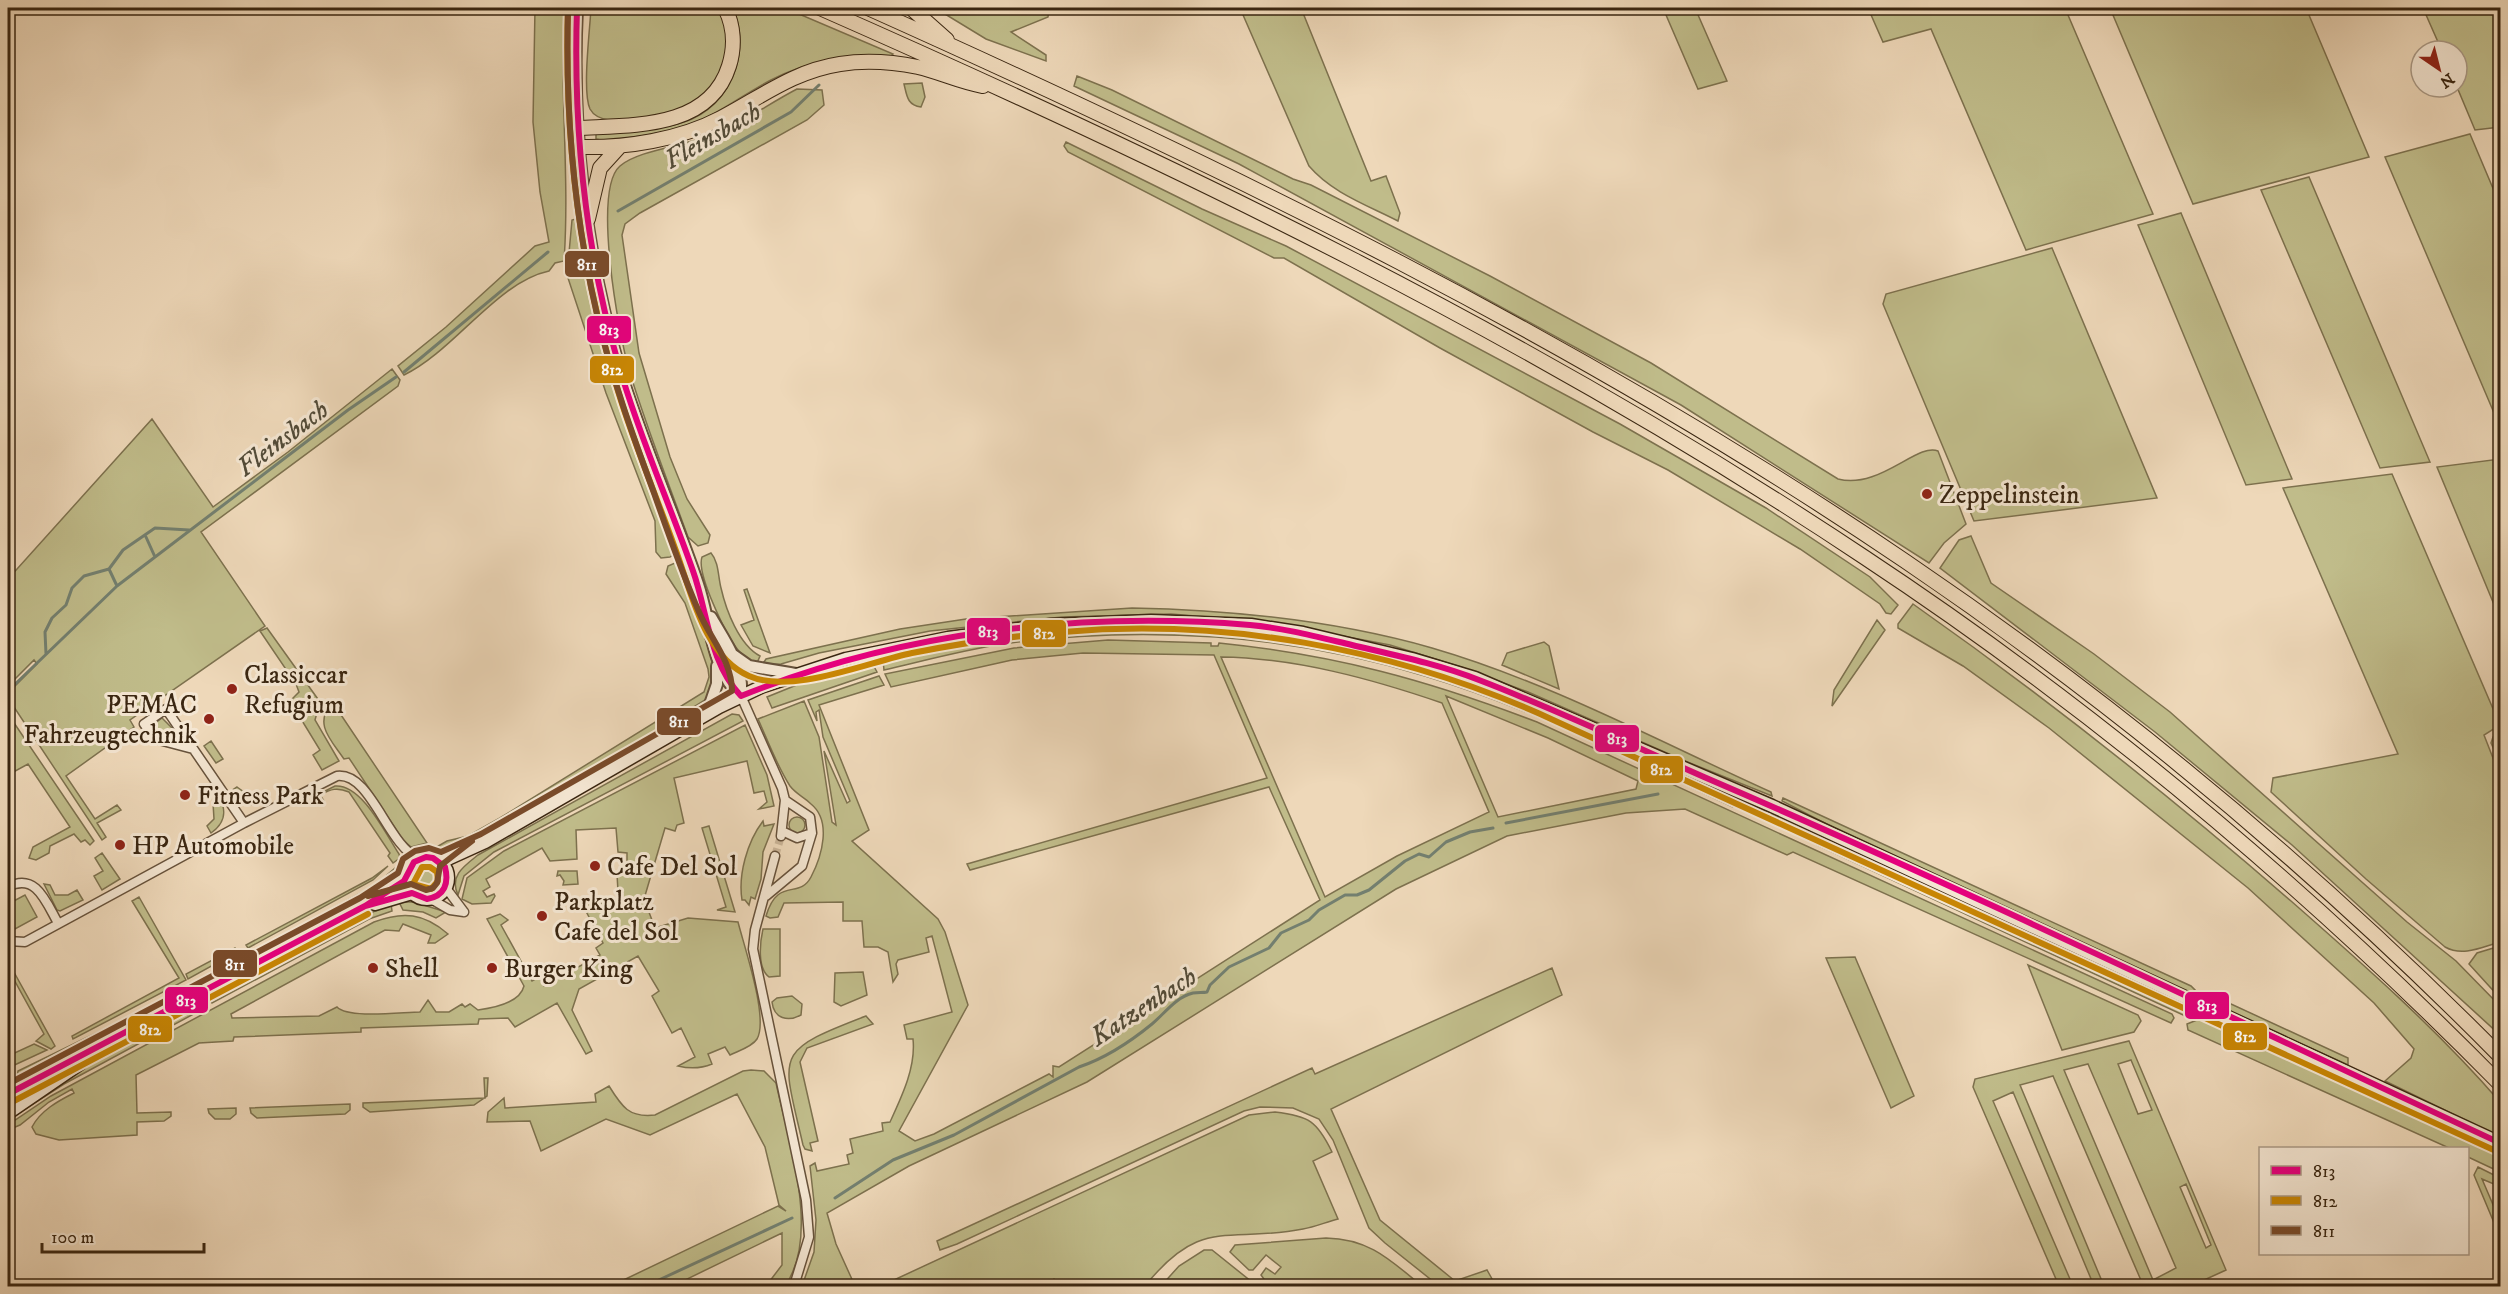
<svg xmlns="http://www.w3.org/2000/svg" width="2508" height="1294" font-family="'IM FELL DW Pica',serif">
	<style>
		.green { fill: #c0bc8a; stroke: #7d714e; stroke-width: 1.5; fill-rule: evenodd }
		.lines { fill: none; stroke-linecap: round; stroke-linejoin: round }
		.stream { stroke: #737f6f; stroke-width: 3 }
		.minor-tunnel { stroke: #cab497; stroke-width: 8; stroke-dasharray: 8 4; stroke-linecap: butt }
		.minor-casing { stroke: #67523b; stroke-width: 11 }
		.tertiary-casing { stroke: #67523b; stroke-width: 14 }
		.secondary-casing { stroke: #3a2611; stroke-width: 15 }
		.trunk-casing { stroke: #3a2611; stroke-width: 16 }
		.minor { stroke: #f4e6d2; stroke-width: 8 }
		.tertiary { stroke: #f4e6d2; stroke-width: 10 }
		.secondary { stroke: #f4e6d2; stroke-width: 12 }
		.trunk { stroke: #eed8b9; stroke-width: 14 }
		.bus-1-casing { stroke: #f4e6d2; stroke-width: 10 }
		.bus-2-casing { stroke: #f4e6d2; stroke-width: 10 }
		.bus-3-casing { stroke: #f4e6d2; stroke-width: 10 }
		.bus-1 { stroke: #e5007d; stroke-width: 6 }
		.bus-2 { stroke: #c88604; stroke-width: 6 }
		.bus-3 { stroke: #7a4b2a; stroke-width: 6 }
		.poi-dot { fill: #8f2418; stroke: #f4e6d2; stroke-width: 2 }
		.labels { text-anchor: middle; stroke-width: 6; stroke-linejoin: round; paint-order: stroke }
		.poi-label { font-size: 26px; fill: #3a2611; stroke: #f4e6d2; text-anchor: start }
		.water-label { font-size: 27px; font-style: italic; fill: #524b38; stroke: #f4e6d2 }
		.line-badge { stroke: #f4e6d2; stroke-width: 2 }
		.badge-label { font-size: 16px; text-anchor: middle; font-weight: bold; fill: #fff }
	</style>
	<rect width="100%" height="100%" fill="#eed8b9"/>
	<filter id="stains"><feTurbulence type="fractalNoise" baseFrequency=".00333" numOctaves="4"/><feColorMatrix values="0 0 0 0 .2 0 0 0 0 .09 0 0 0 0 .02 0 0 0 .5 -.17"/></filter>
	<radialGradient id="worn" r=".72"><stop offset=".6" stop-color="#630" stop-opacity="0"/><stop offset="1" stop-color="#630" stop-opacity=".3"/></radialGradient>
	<!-- green -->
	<path class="green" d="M535 8H565C559 92 570 176 564 261L555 263 549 271C497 282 454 351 404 375L398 366 446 327 535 246 549 242 540 192 533 122Z
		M591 8H719C732 36 730 74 705 96 687 112 604 136 590 109 582 92 590 29 591 8Z
		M733 8H785L893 54 891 56C848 54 810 60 771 80 742 95 715 117 683 127 658 135 631 137 606 141L596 139V134C624 131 656 131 684 122 731 107 752 51 733 8Z
		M935 8H1049L1048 17 1011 32 1046 55V61L986 39Z
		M1240 8H1301L1371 181 1386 176 1400 213 1398 221C1367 205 1332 193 1309 166Z
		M1663 8H1695L1727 81 1698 89Z
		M1868 8H2065L2153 214 2026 250 1931 29 1883 42Z
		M2110 8H2306L2369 157 2193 204Z
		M2423 8H2500V127L2475 130 2457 87V51H2442Z
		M1077 76 1112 90 1293 179 1311 185 1490 276 1651 363 1838 479C1879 490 1918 442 1938 451L1966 524 1944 543 1929 563 1681 405 1239 164 1074 86Z
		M922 83 925 97 921 107C907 105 907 96 904 84Z
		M797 89 822 90 824 105 807 120 640 213 625 224 622 235 639 353 670 457 687 499 710 535 708 543 698 546 688 537C668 482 646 426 629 370 619 335 592 190 620 166 639 149 694 145 722 131 748 119 772 102 797 89Z
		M2470 134 2500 205V427L2385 157Z
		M1066 142 1202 209 1286 246 1620 424 1766 508 1870 577 1898 605 1891 614 1886 613 1880 604 1800 549 1668 470 1593 432 1440 348 1284 258H1274L1068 152 1064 146Z
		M2309 177 2430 462 2380 468 2261 190Z
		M2181 213 2292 479 2246 485 2138 225Z
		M576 219 596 315 625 409 677 547V552L670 557 661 558 656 552 655 521 606 393 567 275 572 220Z
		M2052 248 2157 498 1974 521 1883 304 1886 294Z
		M392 369 400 380 398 386 201 532 265 626 130 720 134 727 66 776 95 819 117 805 121 810 97 823 106 837 102 840 8 698V693L37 664 34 660 8 686V579L152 419 213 507 288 452Z
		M2500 459V619L2437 467Z
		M2392 474 2500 725 2484 735 2500 776V942C2482 947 2463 957 2445 947L2366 879 2271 792 2273 778 2398 754 2283 488Z
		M1971 536 1991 583 2094 654 2170 712 2407 922 2456 961 2500 1006V1035L2292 845 2155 732 1940 568 1959 540Z
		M711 553C719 562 718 577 721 588 726 610 739 645 760 656L757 663C749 660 743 657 738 650 726 635 696 573 702 557Z
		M675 563 679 564 686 575 713 664C715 677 713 689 705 700L552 796 454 851 441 855 426 853 447 841 468 836 500 818 704 692 709 677 708 669 685 603 666 574 668 566Z
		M747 589 770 653 753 646 741 625 754 620 744 590Z
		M1913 604C2044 696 2170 796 2291 901 2364 965 2437 1029 2500 1102V1137L2385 1081 2411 1058 2414 1049 2374 1003 2248 888 2049 728 1963 666 1898 628V624Z
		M1132 608C1234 610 1334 620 1432 648 1549 682 1660 742 1771 792L1772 796 1685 761 1528 692 1461 667 1390 645 1269 622 1171 614 1062 617 930 631 819 653 781 664 762 665 766 659 900 629 966 619Z
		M1877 620 1885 630 1832 706 1834 690Z
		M1154 627C1257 631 1357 645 1455 677 1561 712 1663 765 1765 811L1762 815 1740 804 1733 807C1632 760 1532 708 1425 676 1289 634 1144 625 1003 644 963 650 923 661 884 670L883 660 956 645 1071 629Z
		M267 628 320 702 315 720 339 761 322 770 313 755 320 750 290 701 299 692 296 684 260 631Z
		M1108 640 1211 643V646H1218L1219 643C1336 655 1427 680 1537 722L2172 1014 2174 1018 2171 1023 1793 852 1787 855 1685 809 1626 813 1507 836 1396 889 1087 1082 909 1166 827 1213 836 1244 855 1286H802L814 1252 816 1220 810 1166 815 1163 817 1171 849 1164 847 1155 853 1153 850 1139 883 1131 882 1123 890 1122C902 1096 916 1067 913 1039H907L904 1025 952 1012 932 936 926 938 929 952 898 960 896 964 898 974 893 982 888 952 878 947H864L862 921H843V902L784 903 778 917 770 918 766 916C778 876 799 900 811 877 822 856 832 821 811 804 804 797 796 794 790 786 777 766 768 741 758 719L804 701 819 737 832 822 836 825 824 751 847 803 850 801 823 737 819 710 816 712 817 721 808 700 879 676 884 685 819 705 869 830 852 841 938 919 945 932 968 1005 899 1131 915 1141 934 1134 1049 1074 1053 1077V1066L1059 1067 1320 900 1269 787 970 870 967 864 1267 778 1214 655 1083 653 1012 660 891 687 885 674 1014 648ZM1221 657C1296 658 1372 679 1442 703L1489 812 1397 856 1325 897ZM1446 696 1548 738 1638 781 1636 789 1498 817Z
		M1544 642 1549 646 1559 689 1502 665 1507 653Z
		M872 663 877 672 772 708 767 697 804 682Z
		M333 703 427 843 411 847 403 840 349 758 344 759C332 741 312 723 333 703Z
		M8 714 94 841 90 845 85 840 81 842 74 834 50 846 49 853 36 860 29 858 33 847 70 827 28 764 8 775Z
		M732 714 739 715 743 721 494 852 464 876 458 895C449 876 464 866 478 855Z
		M162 718 175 731 174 736 156 732 154 724Z
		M745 725 767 775 774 806 759 809 767 802 764 791 754 793 747 761 674 778 684 823 677 825 675 831 665 828 644 899 655 928 688 918 738 922C744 946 769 1019 757 1039 752 1047 738 1051 730 1055L725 1047 708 1054 712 1064C700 1069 690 1069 678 1066L695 1057 681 1028 672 1033 652 996 659 991 638 956 579 989 572 1010 592 1051 586 1054 557 1003 515 1027 508 1018 479 1019 478 1024 361 1028V1032L234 1037 233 1041 199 1043 136 1075 137 1113 171 1112V1116L164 1121 137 1122V1135L59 1140 36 1134 32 1127C40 1111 58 1101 74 1093L72 1089 49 1102 20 1125 13 1128 8 1125 51 1096 374 922C403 911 424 913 448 934L435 943H428L431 935 403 924 399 931 385 930 231 1014 232 1018 319 1016 337 1007C348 1019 403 1012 420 1012L428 1000 436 1012H449L462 1004 465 1007 470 1004 478 1010C493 1008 520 1003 524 986L487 919 500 914 508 920 501 925 532 981 539 977 544 986 600 955 596 948 603 943 582 904 607 903 608 910 619 909 617 874 627 873V853L618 852 616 828 576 830 577 859 550 861 542 848 486 879 490 887 483 891 487 897 494 894 495 896 491 903 472 904 462 899 467 878 504 851Z
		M2500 733V763L2491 743 2493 737Z
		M211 741 223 759 216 763 204 746Z
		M335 786C362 784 385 833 399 854L400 858 393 863 388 856 390 853 349 792C337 787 331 789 320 795L324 801 322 802 317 795Z
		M237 787 251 797 264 795 268 802C253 808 240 805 231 791Z
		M1783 798 2191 986 2197 992 2191 994 1867 845 1782 801Z
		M220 799C227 812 224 824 211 833L207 826 214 819 213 803Z
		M1772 815 2189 1008 2188 1014 2185 1016 1817 845 1815 839 1772 819Z
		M789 825a8 8 0 1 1 16 0a8 8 0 1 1-16 0Z
		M763 821 764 826 774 824 763 852 761 879 755 899 751 897 749 905 745 900H742C738 875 747 842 763 821Z
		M709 826 735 912 717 910 726 907 702 828Z
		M102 853 120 879 102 890 94 876 103 871 95 858Z
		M408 857 411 860 401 876 391 884 387 875Z
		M388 866 373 880 248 948 246 945 372 878Z
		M415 880a13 13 0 1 1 26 0a13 13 0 1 1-26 0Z
		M558 871H577L578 884 563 885 564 881 560 875 557 876Z
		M379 883 384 888 208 983 17 1080 18 1071 168 998Z
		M44 884 50 885 55 895H68L77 890 83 900 60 911 57 910Z
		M25 895 37 917 15 929 8 914V904Z
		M139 897 186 980 73 1039 72 1036 179 978 132 901Z
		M399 902H414L446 912 436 918 423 912 403 910Z
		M391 904 392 911 369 919 212 1003 209 997 350 922Z
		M763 929H780V976L769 977C757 968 760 942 763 929Z
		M2500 946V998L2469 964 2477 953Z
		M235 948 237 952 188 979 186 974Z
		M1855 957 1914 1096 1891 1108 1826 958Z
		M2028 965 2138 1015 2141 1021 2134 1032 2062 1050Z
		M1552 968 1562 995 1331 1109 1380 1220 1455 1281 1487 1270 1496 1286H1439L1385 1243 1369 1228 1333 1140 1319 1119 1293 1108 1260 1107 1244 1111 957 1244 940 1250 937 1241 1312 1068 1315 1074Z
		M863 972 867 995 841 1006 834 1002 835 973Z
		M15 974 55 1046 51 1049 36 1041 44 1034 12 976Z
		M792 996 802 1004 801 1015C788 1022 774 1019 772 1002L777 998Z
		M2218 998 2348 1058V1065L2218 1006 2215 1002Z
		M195 1007 201 1010 64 1084 8 1120 93 1062 176 1015Z
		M866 1016 873 1024 807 1048 800 1062 818 1141 810 1143 812 1151 805 1149 803 1145C782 1053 772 1052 866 1016Z
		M2207 1016 2500 1151V1172L2468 1157V1148H2449L2188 1030 2187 1024Z
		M2129 1041 2226 1270 2191 1286H2140L2143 1285 2053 1076 2020 1085 2104 1286H2094L2013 1092 1993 1101 2073 1286H2059L1973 1087 1975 1079ZM2131 1060 2152 1110 2138 1114 2118 1064ZM2088 1064 2176 1268 2153 1280 2064 1070ZM2186 1184 2211 1245 2206 1248 2180 1187Z
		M34 1044 47 1050 8 1068V1056Z
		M751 1070 764 1071 776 1083C788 1140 821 1235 785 1286H766L782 1265V1233L685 1280 688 1286H611L778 1206 786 1211 779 1205 765 1147 737 1094 650 1135 606 1119 541 1151 530 1121 487 1122 488 1112 504 1098 505 1108 596 1102 595 1094 609 1086C622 1107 629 1118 655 1115L743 1071Z
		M484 1078H488L487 1096 474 1105 370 1112 363 1107V1103L485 1098Z
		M350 1104V1110L345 1114 257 1118 251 1113 250 1108Z
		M236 1108V1114L230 1119H215L209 1113 208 1109Z
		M1275 1112C1309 1116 1317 1121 1332 1152L1313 1161 1338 1219C1326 1222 1315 1227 1303 1229 1227 1244 1202 1215 1145 1286H1064L1054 1279 1050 1283 1053 1286H881L1249 1115Z
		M2478 1167 2500 1178V1182L2496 1185 2482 1179 2500 1221V1237L2474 1175Z
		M1326 1238C1370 1239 1390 1260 1422 1286H1276L1272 1284 1269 1286 1261 1275 1266 1268 1275 1274 1281 1267 1266 1255 1253 1270H1249L1230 1252 1235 1245Z
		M1204 1250H1212L1257 1286H1161L1179 1266Z"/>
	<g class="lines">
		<!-- stream -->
		<path class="stream" d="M618 211 791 112 819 85
			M404 372 548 252
			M146 537 155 557
			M109 569 117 586
			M46 654 45 632 52 618 66 605 72 588 84 576 109 569 123 550 155 528 189 530
			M8 691 117 586 348 410 396 377
			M1506 823 1658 794
			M835 1198 893 1160 954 1135 1079 1067C1106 1058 1130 1042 1152 1024 1165 1013 1176 997 1193 993 1198 992 1203 993 1207 992L1210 985 1229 967 1269 948 1281 933 1309 920 1319 910 1345 895H1357L1369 890 1405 861 1419 854 1429 857 1446 842 1470 832 1493 828
			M646 1286 792 1218"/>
		<!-- minor-tunnel -->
		<path class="minor-tunnel" d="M775 856 781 836"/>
		<!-- minor casing -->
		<g class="minor-casing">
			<path id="minor" d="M741 696 782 788 785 800 781 836
				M193 749 155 739 144 724 166 709 244 823
				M782 831 797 838 812 833
				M775 856 755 930 753 949 806 1200 809 1237 794 1286
				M8 887C36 872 46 902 58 923
				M446 888 464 912
				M766 896 802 866 812 833 810 817 785 800
				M431 899 450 910 464 912
				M8 941 25 942 244 823 337 776C371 772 387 845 419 859"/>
		</g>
		<!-- tertiary casing -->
		<g class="tertiary-casing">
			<path id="tertiary" d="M577 8C571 127 585 252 619 367 641 440 673 511 698 584 710 619 712 673 741 696
				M711 617C725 641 744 667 741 696
				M732 654 749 666 796 674
				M707 713 717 684V666"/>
		</g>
		<!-- secondary casing -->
		<g class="secondary-casing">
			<path id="secondary" d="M406 878a21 21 0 1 1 42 0a21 21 0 1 1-42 0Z
				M441 862 485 842 719 707 763 686 846 659 948 638 1051 625 1151 621 1251 625 1303 633 1412 659 1475 678 1772 806 2500 1143
				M375 904 412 893
				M8 1094 365 906 406 879
				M8 1113 81 1063"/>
		</g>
		<!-- trunk casing -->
		<g class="trunk-casing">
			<path id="trunk" d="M820 8C1179 166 1537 339 1864 557 2094 709 2307 888 2500 1084
				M868 8C1225 168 1581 341 1905 561 2119 706 2319 873 2500 1056
				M911 8 947 40
				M578 128C631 125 709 130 729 66 735 47 734 26 725 8
				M580 147C626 148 679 140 721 118 761 97 794 71 840 64 865 60 893 62 918 67 940 72 960 82 983 86
				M588 219 600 168 620 146"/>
		</g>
		<!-- minor -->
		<use href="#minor" class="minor"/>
		<!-- tertiary -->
		<use href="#tertiary" class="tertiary"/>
		<!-- secondary -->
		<use href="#secondary" class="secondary"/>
		<!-- trunk -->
		<use href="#trunk" class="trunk"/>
		<!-- bus-1 casing -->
		<g class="bus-1-casing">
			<path id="bus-1" d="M577 8C573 129 585 249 619 366 639 436 669 502 693 571 708 613 709 663 741 696 900 632 1079 611 1250 625 1284 628 1318 637 1352 645 1394 655 1438 664 1479 680 1555 709 1629 744 1704 777 1972 892 2235 1020 2500 1143
				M426 857 433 858 445 867C449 883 445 896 427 899L412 893 365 906 404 881 414 862Z
				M8 1094 365 906"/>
		</g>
		<!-- bus-2 casing -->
		<g class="bus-2-casing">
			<path id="bus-2" d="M568 8C564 138 579 266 618 391 634 444 656 495 675 548 691 590 703 656 749 676 792 695 868 662 912 653 962 643 1013 636 1063 632 1224 618 1390 648 1538 713L2496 1151
				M422 867H430L437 872 438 881 431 889 413 884Z
				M12 1102 368 914"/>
		</g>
		<!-- bus-3 casing -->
		<g class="bus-3-casing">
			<path id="bus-3" d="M368 896 411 884 426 890 433 888 437 883 440 866 472 841
				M8 1084 360 898 398 873 403 859 415 851 429 848 441 852 481 834 732 691C732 661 710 638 699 612 682 573 668 533 654 493 633 436 612 378 598 319 574 217 565 113 568 8"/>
		</g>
		<!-- bus-1 -->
		<use href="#bus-1" class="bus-1"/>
		<!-- bus-2 -->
		<use href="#bus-2" class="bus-2"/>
		<!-- bus-3 -->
		<use href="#bus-3" class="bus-3"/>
	</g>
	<!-- markers -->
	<g class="poi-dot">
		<circle cx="1927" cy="494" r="6"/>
		<circle cx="232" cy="689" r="6"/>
		<circle cx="209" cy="719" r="6"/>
		<circle cx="185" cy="795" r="6"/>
		<circle cx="120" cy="845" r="6"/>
		<circle cx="595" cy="866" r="6"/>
		<circle cx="542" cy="916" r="6"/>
		<circle cx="373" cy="968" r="6"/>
		<circle cx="492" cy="968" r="6"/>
	</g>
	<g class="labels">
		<!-- poi labels -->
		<g class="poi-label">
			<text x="1939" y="503">Zeppelinstein</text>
			<text x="244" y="683">Classiccar<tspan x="244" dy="30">Refugium</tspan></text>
			<text x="197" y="713" text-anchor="end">PEMAC<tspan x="197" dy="30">Fahrzeugtechnik</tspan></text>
			<text x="197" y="804">Fitness Park</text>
			<text x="132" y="854">HP Automobile</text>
			<text x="607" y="875">Cafe Del Sol</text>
			<text x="554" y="910">Parkplatz<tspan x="554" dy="30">Cafe del Sol</tspan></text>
			<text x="385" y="977">Shell</text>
			<text x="504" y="977">Burger King</text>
		</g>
		<!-- water labels -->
		<g class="water-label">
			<text transform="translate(712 135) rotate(-30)" y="9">Fleinsbach</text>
			<text transform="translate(282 438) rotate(-37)" y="9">Fleinsbach</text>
			<text transform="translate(1143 1006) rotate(-33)" y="9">Katzenbach</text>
		</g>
	</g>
	<g class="line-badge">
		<rect x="564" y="250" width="46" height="28" rx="6" fill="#7a4b2a"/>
		<rect x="586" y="315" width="46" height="29" rx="6" fill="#e5007d"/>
		<rect x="589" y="355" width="46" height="29" rx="6" fill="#c88604"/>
		<rect x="966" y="617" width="45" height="29" rx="6" fill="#e5007d"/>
		<rect x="1021" y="619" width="46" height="29" rx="6" fill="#c88604"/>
		<rect x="656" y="707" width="46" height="29" rx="6" fill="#7a4b2a"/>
		<rect x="1594" y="724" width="46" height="29" rx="6" fill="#e5007d"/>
		<rect x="1639" y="755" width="45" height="29" rx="6" fill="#c88604"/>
		<rect x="212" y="949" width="46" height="29" rx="6" fill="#7a4b2a"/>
		<rect x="164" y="986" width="45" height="28" rx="6" fill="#e5007d"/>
		<rect x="2184" y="991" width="46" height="29" rx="6" fill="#e5007d"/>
		<rect x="127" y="1015" width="46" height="28" rx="6" fill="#c88604"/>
		<rect x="2222" y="1022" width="46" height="29" rx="6" fill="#c88604"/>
	</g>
	<g class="badge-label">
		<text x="587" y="270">811</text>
		<text x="609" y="335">813</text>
		<text x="612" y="375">812</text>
		<text x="988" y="637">813</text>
		<text x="1044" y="639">812</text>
		<text x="679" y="727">811</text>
		<text x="1617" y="744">813</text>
		<text x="1661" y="775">812</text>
		<text x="235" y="970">811</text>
		<text x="186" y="1006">813</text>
		<text x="2207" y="1011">813</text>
		<text x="150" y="1035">812</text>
		<text x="2245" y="1042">812</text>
	</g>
	<!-- margin -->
	<rect width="2508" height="1294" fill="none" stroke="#eed8b9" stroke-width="30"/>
	<rect x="9" y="9" width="2490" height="1276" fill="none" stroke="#3a2611" stroke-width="3"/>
	<rect x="15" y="15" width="2478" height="1264" fill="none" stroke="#3a2611" stroke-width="1.5"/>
	<!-- legend -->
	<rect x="2259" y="1147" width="210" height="108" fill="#f4e6d2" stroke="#aa9985" stroke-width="1.5"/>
	<rect x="2271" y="1166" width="30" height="9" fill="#e5007d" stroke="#aa9985" stroke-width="1.5"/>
	<text x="2313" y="1177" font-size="18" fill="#3a2611">813</text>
	<rect x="2271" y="1196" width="30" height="9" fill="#c88604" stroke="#aa9985" stroke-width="1.5"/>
	<text x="2313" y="1207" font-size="18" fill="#3a2611">812</text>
	<rect x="2271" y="1226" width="30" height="9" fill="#7a4b2a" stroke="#aa9985" stroke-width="1.5"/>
	<text x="2313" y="1237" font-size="18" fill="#3a2611">811</text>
	<!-- north arrow -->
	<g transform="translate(2439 69) rotate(145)"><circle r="28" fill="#f4e6d2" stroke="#aa9985" stroke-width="1.5"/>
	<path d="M0-4.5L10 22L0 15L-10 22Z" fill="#8f2418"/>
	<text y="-9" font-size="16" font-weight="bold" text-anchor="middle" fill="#3a2611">N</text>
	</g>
	<!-- scale -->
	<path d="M42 1243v9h162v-9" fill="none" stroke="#3a2611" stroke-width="3"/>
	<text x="51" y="1243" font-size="18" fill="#3a2611" stroke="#f4e6d2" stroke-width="4.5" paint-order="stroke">100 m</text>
	<rect width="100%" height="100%" filter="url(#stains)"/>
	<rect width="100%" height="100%" fill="url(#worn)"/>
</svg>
